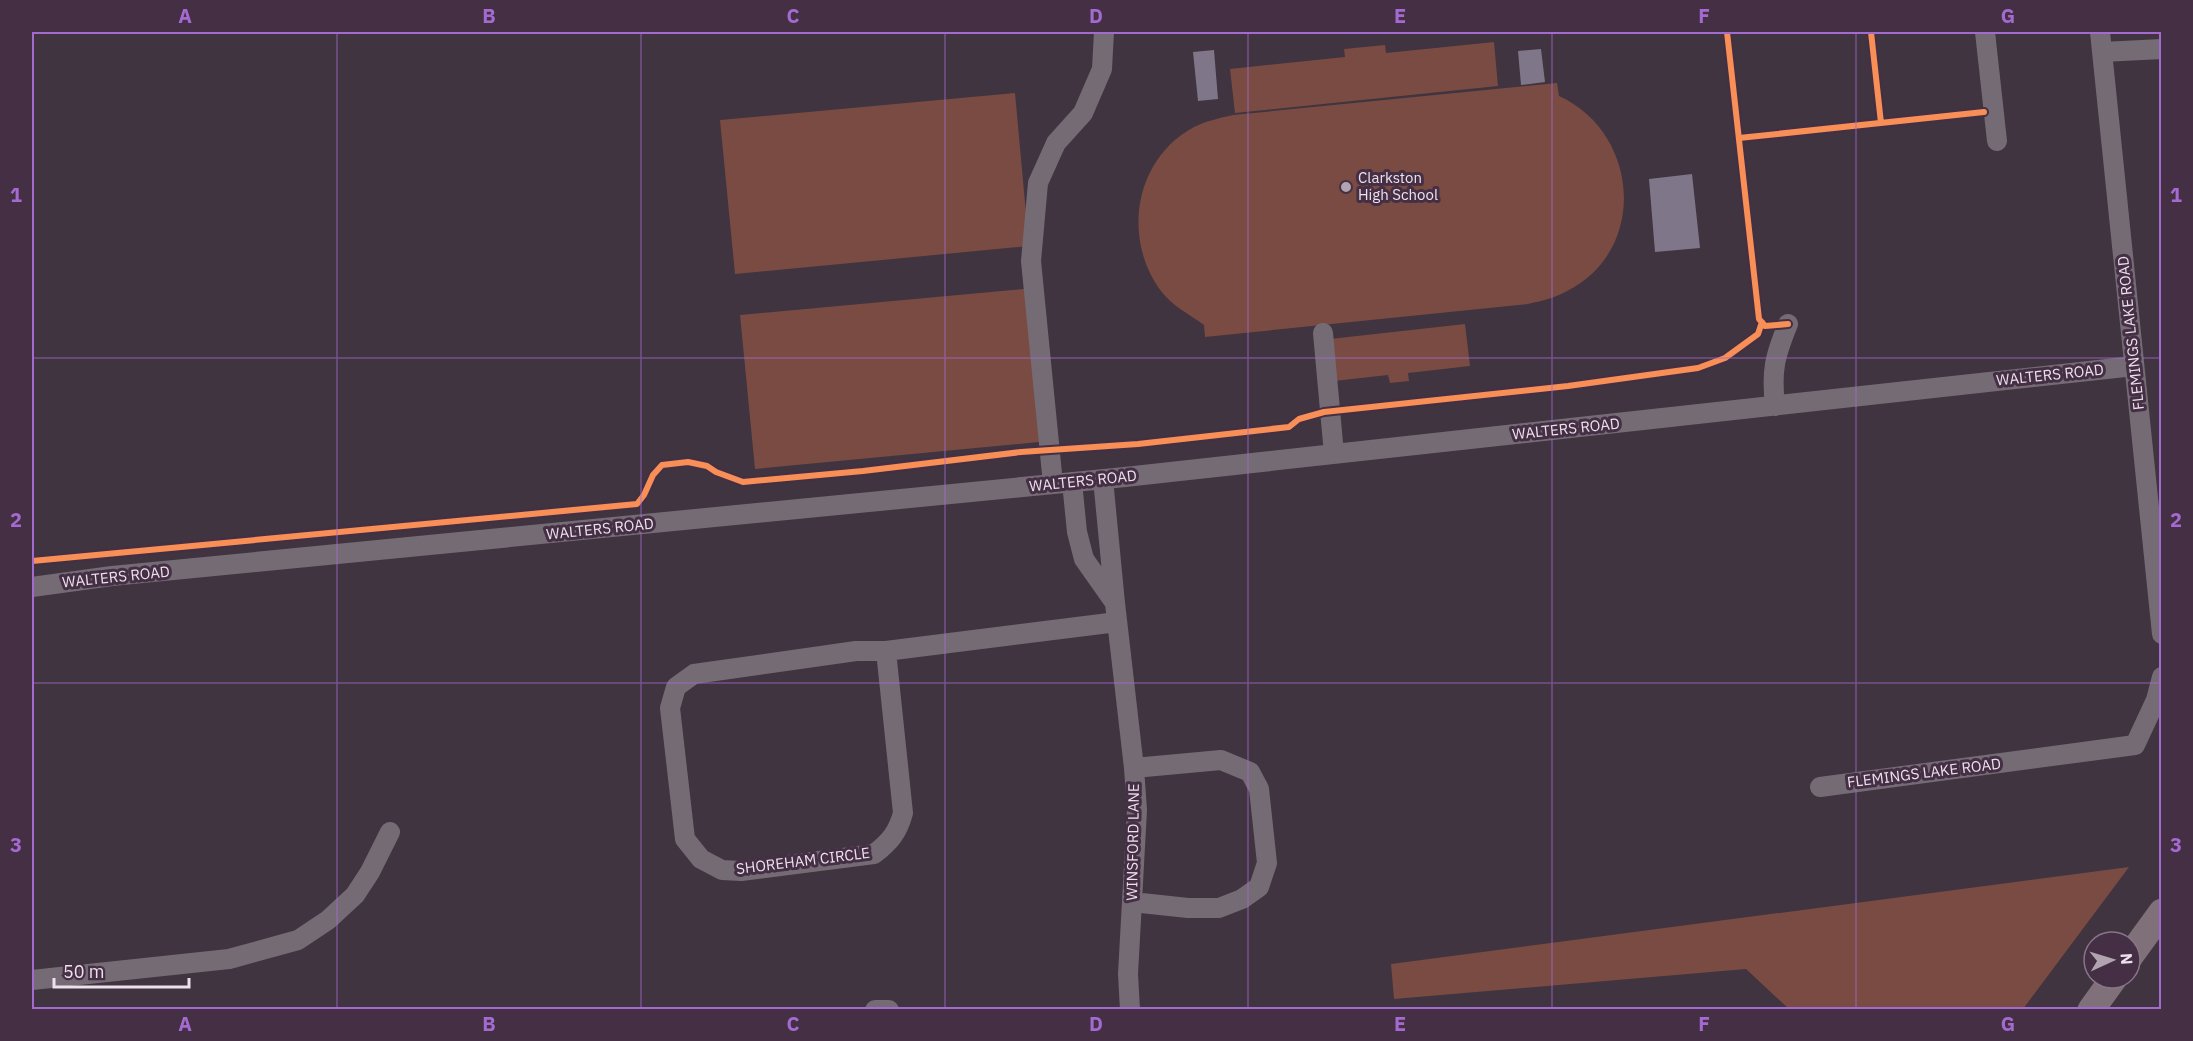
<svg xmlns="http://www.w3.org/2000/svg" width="2193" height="1041" font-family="'IBM Plex Sans',sans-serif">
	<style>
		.green { fill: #794b43 }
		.building { fill: #7f768a }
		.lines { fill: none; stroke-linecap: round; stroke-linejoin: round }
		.minor { stroke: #756b75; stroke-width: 20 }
		.highway { stroke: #807079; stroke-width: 27 }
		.cycleway-casing { stroke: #442f44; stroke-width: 10 }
		.cycleway { stroke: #f78f57; stroke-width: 6 }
		.grid { fill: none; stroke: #a36bcf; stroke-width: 1.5; stroke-opacity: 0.55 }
		.poi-dot { fill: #b1a4b0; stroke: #442f44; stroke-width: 2 }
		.labels { text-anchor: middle; stroke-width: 6; stroke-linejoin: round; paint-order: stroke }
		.poi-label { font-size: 15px; fill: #eee0ed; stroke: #442f44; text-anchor: start }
		.street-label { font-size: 15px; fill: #eee0ed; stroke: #442f44 }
		.neatline { fill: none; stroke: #a36bcf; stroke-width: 2 }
		.grid-label { font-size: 20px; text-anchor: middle; font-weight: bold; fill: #a36bcf }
	</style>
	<rect width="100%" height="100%" fill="#3f343f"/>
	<!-- green -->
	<path class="green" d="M1494 42 1498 86 1235 113 1230 69 1345 57 1344 49 1385 45 1386 53Z
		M1557 83 1559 96C1639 132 1649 250 1567 291 1555 298 1541 301 1528 304L1205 337 1204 325C1189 314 1172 306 1161 291 1122 239 1134 159 1194 127 1206 121 1220 118 1233 115Z
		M1015 93 1029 246 735 274 720 120Z
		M1035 288 1049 441 755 469 740 315Z
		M1465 324 1470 366 1408 373 1409 381 1390 383 1388 375 1334 381 1330 339Z
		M2129 867 2023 1009H1789L1746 969 1394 999 1391 964Z"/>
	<!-- building -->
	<path class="building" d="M1541 49 1545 82 1521 85 1518 51Z
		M1214 50 1218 99 1198 101 1193 52Z
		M1692 174 1700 248 1655 252 1649 179Z"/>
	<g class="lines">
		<!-- minor -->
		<path class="minor" d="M1985 32 1997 141
			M2100 32 2162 634
			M2102 52 2162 49
			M1323 333 1334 454
			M1775 406C1771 370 1775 356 1788 324
			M1072 482 1077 532 1084 559 1115 603 1103 479
			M1053 484 1031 261 1038 183 1056 143 1083 113 1102 69 1104 32
			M32 587 112 576 1125 477 2134 366
			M1115 603 1134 768 1137 810 1128 974 1130 1010
			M886 651 903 813C898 832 890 842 874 854L741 871 722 870 701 859 685 839 670 708 676 687 694 674 856 651H886L1117 622
			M1820 787 2135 745 2156 700 2162 677
			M1132 902 1188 908H1219L1242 899 1259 887 1267 863 1259 789 1250 772 1221 760 1134 768
			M32 980 229 959 298 940 328 920 355 895 370 872 390 832
			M875 1010H889"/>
		<!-- highway -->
		<path class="highway" d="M2130 956 2162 912
			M2091 1010 2114 978"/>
		<!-- cycleway casing -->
		<g class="cycleway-casing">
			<path id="cycleway" d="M1727 32 1759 319 1765 326 1788 324
				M1871 32 1881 123
				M1739 138 1984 112
				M32 561 637 504 644 495 653 475 662 465 688 462 707 466 716 472 743 482 863 471 1021 452 1138 444 1289 427 1299 419 1324 412 1568 386 1698 368 1725 358 1758 334 1762 322"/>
		</g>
		<!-- cycleway -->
		<use href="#cycleway" class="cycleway"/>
	</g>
	<!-- grid -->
	<path class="grid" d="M337 32V1010M641 32V1010M945 32V1010M1248 32V1010M1552 32V1010M1856 32V1010M32 358H2162M32 683H2162"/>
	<!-- markers -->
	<circle class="poi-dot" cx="1346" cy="187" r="6"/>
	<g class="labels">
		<!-- poi labels -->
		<g class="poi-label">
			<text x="1358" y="183">Clarkston<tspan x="1358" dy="17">High School</tspan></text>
		</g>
		<!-- street labels -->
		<g class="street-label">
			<text transform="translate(2131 333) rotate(-96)" y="5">FLEMINGS LAKE ROAD</text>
			<text transform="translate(2050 375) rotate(-6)" y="5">WALTERS ROAD</text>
			<text transform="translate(1566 429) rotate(-6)" y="5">WALTERS ROAD</text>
			<text transform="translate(1083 481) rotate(-6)" y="5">WALTERS ROAD</text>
			<text transform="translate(600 529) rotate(-6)" y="5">WALTERS ROAD</text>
			<text transform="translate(116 577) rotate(-6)" y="5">WALTERS ROAD</text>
			<text transform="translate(1924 773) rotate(-7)" y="5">FLEMINGS LAKE ROAD</text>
			<text transform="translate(1133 842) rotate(-89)" y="5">WINSFORD LANE</text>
			<text transform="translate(803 861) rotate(-7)" y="5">SHOREHAM CIRCLE</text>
		</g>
	</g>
	<!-- border -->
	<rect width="2193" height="1041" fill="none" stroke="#442f44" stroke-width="66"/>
	<!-- north arrow -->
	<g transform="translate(2112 960) rotate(86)"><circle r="28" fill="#442f44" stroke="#887688" stroke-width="1.5"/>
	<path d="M0-4.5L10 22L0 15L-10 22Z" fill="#b1a4b0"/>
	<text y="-9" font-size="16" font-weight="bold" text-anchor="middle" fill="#eee0ed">N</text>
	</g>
	<!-- scale -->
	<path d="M54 978v9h135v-9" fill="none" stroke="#eee0ed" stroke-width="3"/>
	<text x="63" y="978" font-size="18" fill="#eee0ed" stroke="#442f44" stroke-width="4.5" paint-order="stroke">50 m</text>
	<rect x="33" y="33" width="2127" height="975" class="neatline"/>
	<g class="grid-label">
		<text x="185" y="23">A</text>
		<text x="489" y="23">B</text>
		<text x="793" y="23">C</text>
		<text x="1096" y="23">D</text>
		<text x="1400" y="23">E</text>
		<text x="1704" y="23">F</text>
		<text x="2008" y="23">G</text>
		<text x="16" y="202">1</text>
		<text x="2176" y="202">1</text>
		<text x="16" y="527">2</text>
		<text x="2176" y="527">2</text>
		<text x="16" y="852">3</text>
		<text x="2176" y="852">3</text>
		<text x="185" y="1031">A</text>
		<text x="489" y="1031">B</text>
		<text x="793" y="1031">C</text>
		<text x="1096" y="1031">D</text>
		<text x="1400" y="1031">E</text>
		<text x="1704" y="1031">F</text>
		<text x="2008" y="1031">G</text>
	</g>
</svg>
